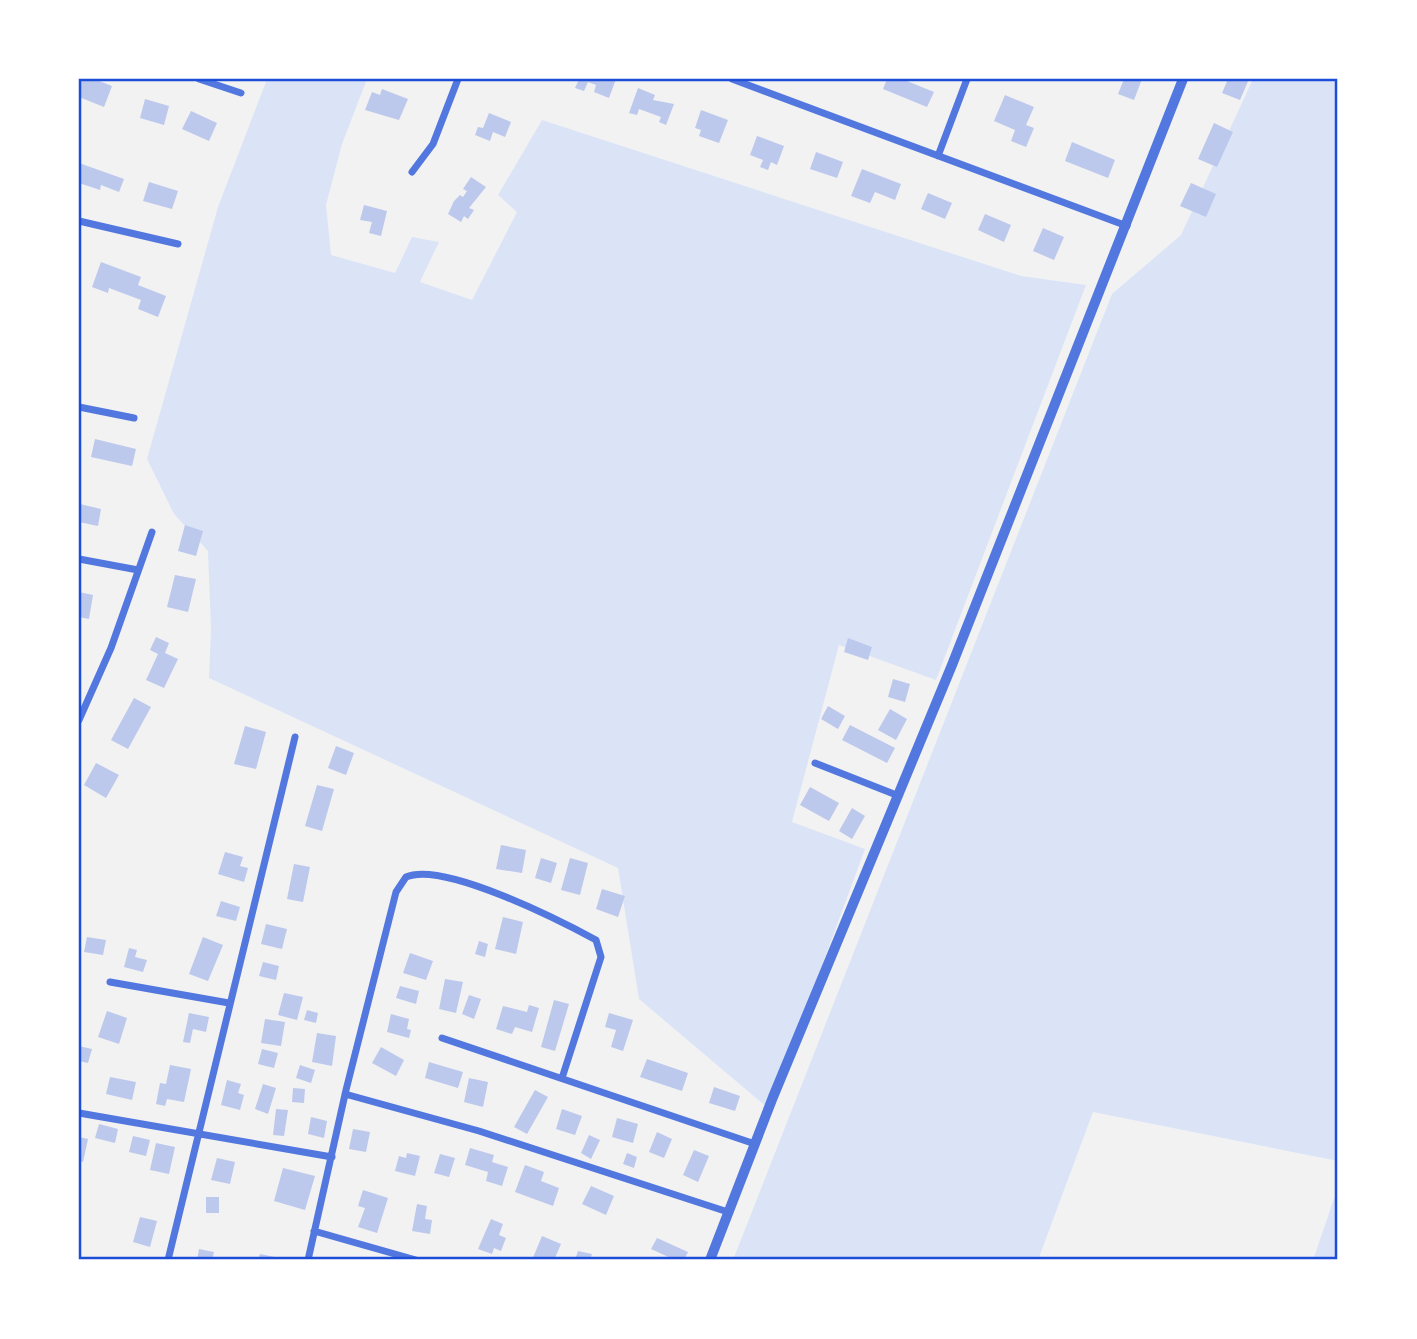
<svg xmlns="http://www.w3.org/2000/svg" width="1417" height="1339" font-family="'Alegreya Sans',sans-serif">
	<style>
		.green { fill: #dbe4f7 }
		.building { fill: #bdc9ec }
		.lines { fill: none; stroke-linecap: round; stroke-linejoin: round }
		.minor { stroke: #5277de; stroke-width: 7 }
		.tertiary { stroke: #5277de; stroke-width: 10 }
		.neatline { fill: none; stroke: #1d4ed8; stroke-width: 2.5 }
	</style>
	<rect width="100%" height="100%" fill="#f2f2f2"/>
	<!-- green -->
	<path class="green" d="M267 79H367L342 144 326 205 331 255 395 273 412 237 439 242 420 282 472 300 517 212 498 195 542 120 1021 276 1086 285 936 680 839 645 792 822 865 849 769 1109 639 999 618 868 209 678 211 629 208 551 174 514 147 459 218 207Z
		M1253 79H1338V1161L1093 1112 1038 1260H733L1112 294 1181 235Z
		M1338 1187V1260H1313Z"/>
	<!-- building -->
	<path class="building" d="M79 79H94L112 86 104 107 79 97Z
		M579 79H616L609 98 594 92 596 85 588 82 584 91 575 88Z
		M887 79H902L934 92 927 107 883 89Z
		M1124 79H1142L1134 100 1118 94Z
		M1228 79H1249L1240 100 1222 93Z
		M638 88 655 95 653 100 674 104 666 125 659 122 661 117 639 109 637 115 629 113Z
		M382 89 408 99 399 120 365 110 372 92 380 95Z
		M1005 95 1034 107 1026 125 1034 128 1026 147 1011 141 1015 130 994 121Z
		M145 99 169 106 164 125 140 118Z
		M701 110 728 120 719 143 699 136 701 130 695 128Z
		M191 111 217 123 209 141 182 129Z
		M489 113 511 122 505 137 493 132 490 141 475 135 478 127 483 128Z
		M1214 123 1233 132 1217 167 1198 159Z
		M757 136 784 146 777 165 771 162 768 170 760 167 763 160 750 155Z
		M1072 142 1115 160 1108 178 1065 161Z
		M816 152 843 162 837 178 810 169Z
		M79 163 124 179 119 192 101 185 100 190 79 183Z
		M862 169 901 184 895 200 875 192 870 203 851 196Z
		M471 177 486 187 469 208 474 210 468 219 464 216 461 222 448 214 454 201 460 195 463 197 467 191 463 189Z
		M149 182 178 191 172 209 143 201Z
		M1191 183 1216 194 1206 217 1180 206Z
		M928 193 952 203 945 219 921 209Z
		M364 205 387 211 381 236 369 233 372 222 360 220Z
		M985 214 1011 225 1004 242 978 230Z
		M1043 228 1064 237 1054 260 1033 251Z
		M101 262 141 277 138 285 166 296 158 317 138 309 141 300 109 288 108 293 92 287Z
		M95 439 136 449 132 466 91 457Z
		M80 504 101 509 98 526 79 522Z
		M185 525 203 531 196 556 178 551Z
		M175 575 196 579 188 612 167 607Z
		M79 592 93 595 89 619 79 617Z
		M156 637 169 643 165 653 178 659 164 688 146 680 158 654 150 650Z
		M848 638 872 647 868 660 844 652Z
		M893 679 910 684 905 702 888 697Z
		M134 698 151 707 128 749 111 740Z
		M828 706 845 716 838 729 821 719Z
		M890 709 907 719 896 740 878 730Z
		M850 725 895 748 887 763 842 740Z
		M245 726 266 732 256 769 234 764Z
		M336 746 354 753 346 775 328 768Z
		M96 763 119 775 106 798 84 785Z
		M317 785 334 789 322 831 305 826Z
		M810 787 839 803 829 821 800 805Z
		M852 808 865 816 852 839 839 831Z
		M501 845 526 850 522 873 496 869Z
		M225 852 243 857 240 866 248 868 244 882 218 874Z
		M541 858 557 863 551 883 535 878Z
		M570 858 588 863 580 895 561 890Z
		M294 864 310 867 303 902 287 899Z
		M602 889 625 896 618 917 596 909Z
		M221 901 240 907 236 921 216 916Z
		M503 917 523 922 516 954 495 949Z
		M266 924 287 929 282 949 261 944Z
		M87 937 106 940 103 955 84 952Z
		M203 937 223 945 208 981 189 974Z
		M479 941 488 944 485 957 475 954Z
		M129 948 137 950 135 957 147 960 143 972 124 967Z
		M410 953 433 961 426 980 403 973Z
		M263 962 279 966 276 980 259 976Z
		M445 979 463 982 456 1013 439 1009Z
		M400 986 419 991 416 1004 396 998Z
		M284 993 303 997 297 1020 278 1015Z
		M469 995 481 999 474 1019 462 1014Z
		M554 1000 569 1004 555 1051 541 1047Z
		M529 1005 539 1008 532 1032 515 1027 512 1034 496 1029 503 1006 527 1012Z
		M307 1010 318 1013 316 1023 304 1020Z
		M107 1011 127 1018 119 1044 98 1037Z
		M189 1013 209 1017 206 1032 193 1029 190 1043 183 1042Z
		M609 1013 633 1020 623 1051 611 1047 616 1030 605 1027Z
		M391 1014 409 1019 407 1029 411 1030 409 1038 387 1032Z
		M265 1019 285 1022 281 1046 261 1043Z
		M317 1033 336 1036 332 1066 312 1062Z
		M79 1046 92 1049 88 1063 79 1061Z
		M381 1047 404 1060 396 1076 372 1063Z
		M262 1049 278 1053 274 1068 258 1064Z
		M647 1059 688 1073 682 1091 640 1077Z
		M429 1062 463 1072 458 1088 425 1078Z
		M170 1065 191 1069 184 1102 167 1099 165 1106 156 1104 160 1083 166 1084Z
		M300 1065 315 1070 311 1083 296 1078Z
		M110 1077 136 1082 132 1100 106 1094Z
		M469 1078 488 1082 483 1107 464 1102Z
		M227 1080 241 1084 238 1093 244 1095 240 1110 221 1105Z
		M263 1084 276 1088 268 1114 255 1109Z
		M714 1087 740 1096 735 1111 709 1103Z
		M293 1088 305 1089 304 1103 292 1102Z
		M535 1090 548 1097 527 1134 514 1127Z
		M276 1109 288 1110 284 1136 273 1135Z
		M562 1109 582 1116 575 1135 556 1129Z
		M311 1117 327 1121 324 1138 308 1134Z
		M617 1118 638 1124 633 1143 612 1137Z
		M99 1124 118 1129 115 1143 95 1138Z
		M353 1129 370 1132 366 1152 349 1149Z
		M657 1132 672 1139 664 1158 649 1152Z
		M589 1135 600 1140 591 1159 581 1153Z
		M133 1136 150 1140 146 1156 129 1152Z
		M79 1137 88 1139 83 1162 79 1161Z
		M156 1143 175 1147 169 1174 150 1170Z
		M470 1148 494 1155 492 1162 508 1167 502 1186 486 1181 488 1172 465 1165Z
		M694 1150 709 1156 698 1182 683 1175Z
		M407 1153 420 1156 415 1176 395 1171 399 1156 406 1158Z
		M627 1153 637 1157 634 1168 623 1164Z
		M440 1154 455 1158 449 1177 434 1173Z
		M217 1158 235 1162 230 1184 211 1180Z
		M525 1165 544 1172 541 1181 559 1188 553 1206 515 1192Z
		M283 1168 315 1176 305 1210 274 1201Z
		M591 1186 614 1196 606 1215 582 1204Z
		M363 1190 388 1198 377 1233 358 1227 365 1208 358 1206Z
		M206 1197H219V1213H206Z
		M417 1204 427 1206 425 1219 432 1220 430 1234 412 1231Z
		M140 1217 157 1221 150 1247 133 1242Z
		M491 1219 503 1224 499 1235 506 1238 501 1251 494 1248 492 1254 478 1249Z
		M542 1236 561 1244 554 1260H532Z
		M657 1238 688 1252 684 1260H675L651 1249Z
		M199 1249 214 1252 212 1260H197Z
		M578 1251 592 1254 590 1260H575Z
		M260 1254 285 1259V1260H258Z"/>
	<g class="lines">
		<!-- minor -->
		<path class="minor" d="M199 79 241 93
			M732 79 1127 226
			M938 156 967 79
			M412 172 433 144 458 79
			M79 221 178 244
			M79 407 134 418
			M79 559 138 570
			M79 720 111 648 152 532
			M815 763 899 796
			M110 982 229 1003
			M442 1038 755 1144
			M345 1094 479 1131 728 1212
			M79 1113 332 1157
			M314 1231 416 1260
			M168 1260 295 737
			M308 1260 346 1090 396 892 406 877C443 861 559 920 596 940L601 957 562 1078"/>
		<!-- tertiary -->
		<path class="tertiary" d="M710 1260 773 1097 952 665 1183 79"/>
	</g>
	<!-- border -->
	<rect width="1417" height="1339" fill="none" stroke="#ffffff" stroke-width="161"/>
	<rect x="80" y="80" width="1256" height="1178" class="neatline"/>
</svg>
